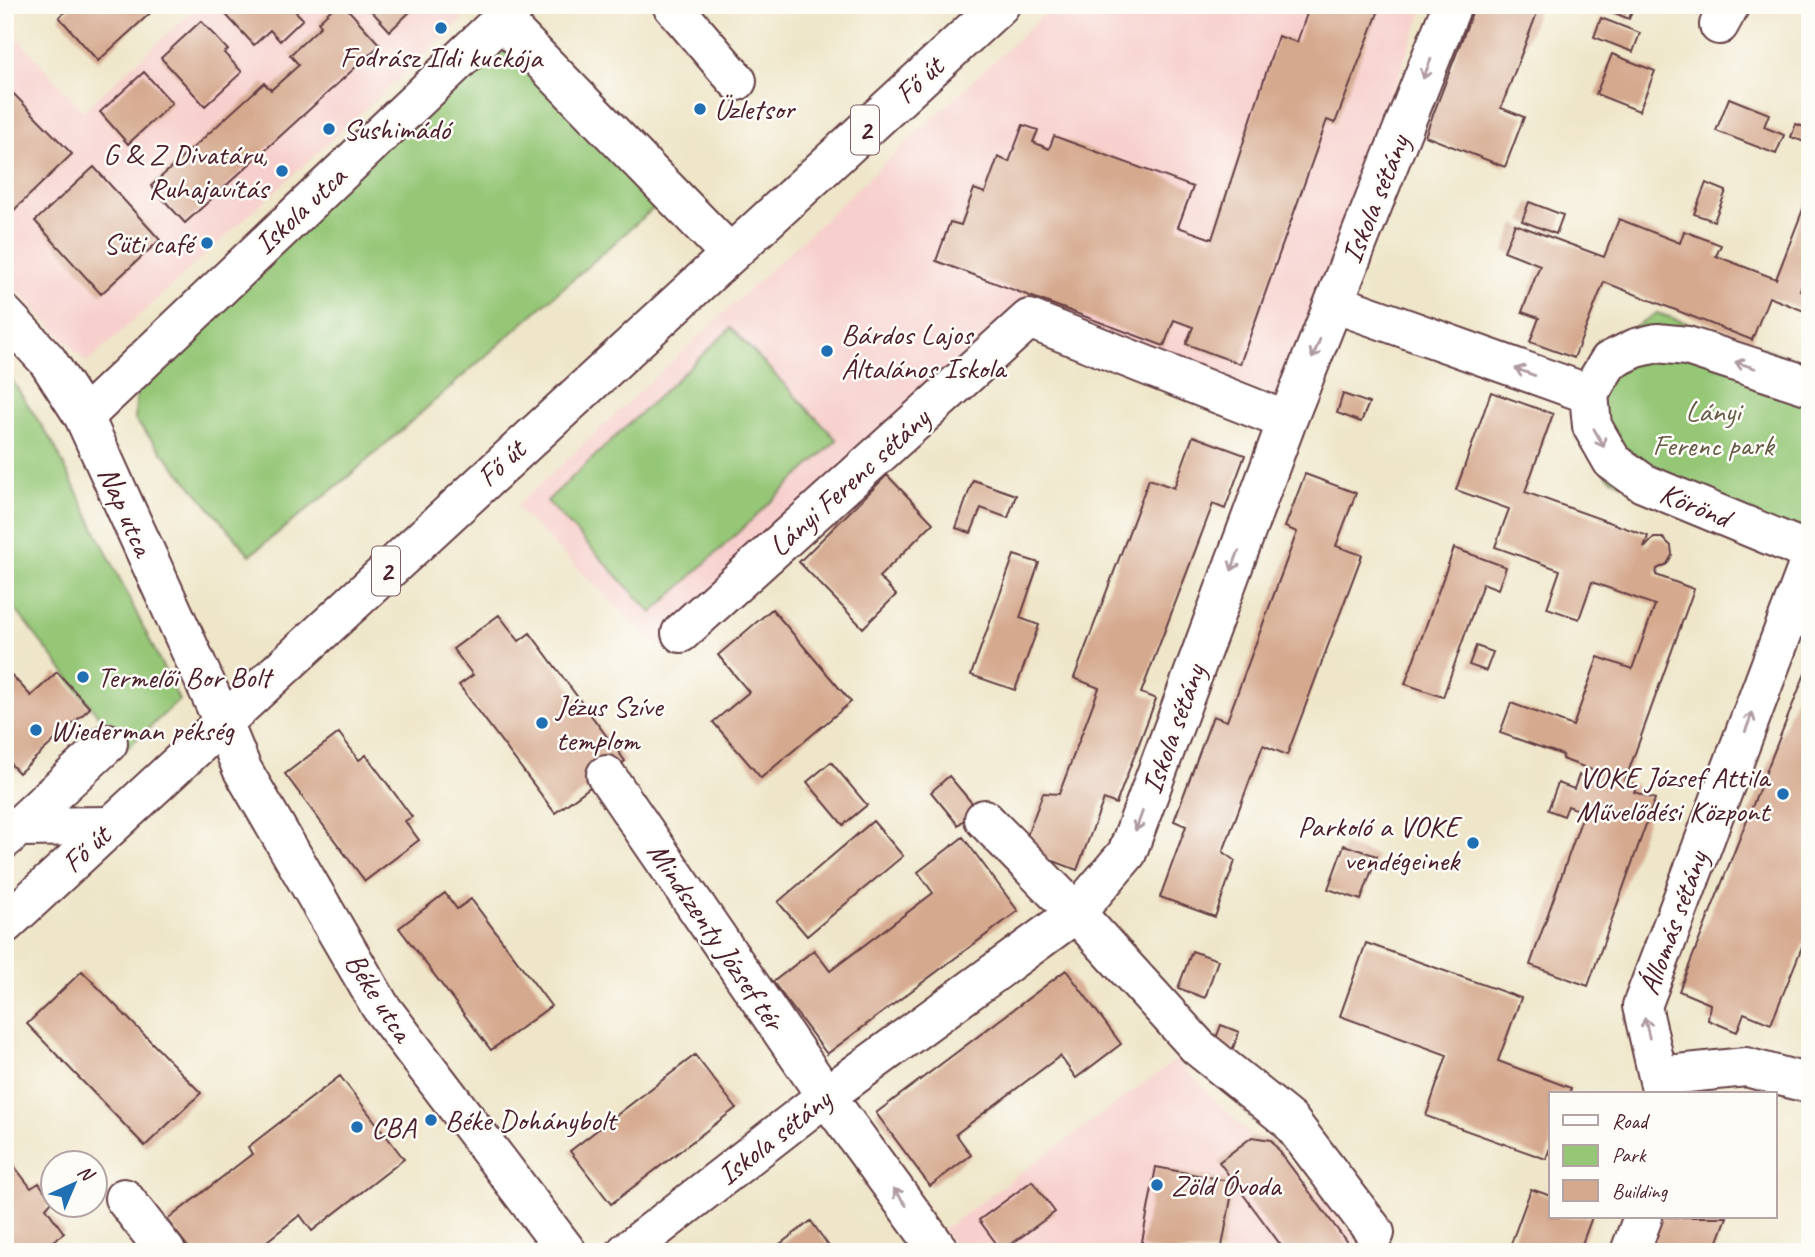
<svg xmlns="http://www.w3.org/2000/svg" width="1815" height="1257" font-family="Caveat,sans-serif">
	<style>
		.built { fill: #f7d0cd }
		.green { fill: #95c777; stroke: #707351; stroke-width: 2 }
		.building { fill: #d5a98e }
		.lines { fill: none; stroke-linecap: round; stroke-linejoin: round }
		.minor-casing { stroke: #633d43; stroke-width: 42 }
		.major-casing { stroke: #633d43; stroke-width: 42 }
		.minor { stroke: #fff; stroke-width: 38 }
		.major { stroke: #fff; stroke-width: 38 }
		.oneway { stroke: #ae9aa0 }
		.poi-dot { fill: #1f6fb2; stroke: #fdfcf7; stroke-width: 2.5 }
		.labels { text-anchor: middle; stroke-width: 5; stroke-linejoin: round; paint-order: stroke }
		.shield { fill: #fdfcf7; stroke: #806168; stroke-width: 2 }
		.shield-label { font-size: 28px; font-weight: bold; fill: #4a1f2b }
		.poi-label { font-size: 30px; fill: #4a1f2b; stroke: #fdfcf7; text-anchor: start }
		.street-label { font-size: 30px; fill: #4a1f2b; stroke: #fdfcf7 }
		.park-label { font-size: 30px; fill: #645a46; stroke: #fdfcf7 }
	</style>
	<rect width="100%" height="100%" fill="#fdfcf7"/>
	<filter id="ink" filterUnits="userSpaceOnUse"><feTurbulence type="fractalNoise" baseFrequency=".0143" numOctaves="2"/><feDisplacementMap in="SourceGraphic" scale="14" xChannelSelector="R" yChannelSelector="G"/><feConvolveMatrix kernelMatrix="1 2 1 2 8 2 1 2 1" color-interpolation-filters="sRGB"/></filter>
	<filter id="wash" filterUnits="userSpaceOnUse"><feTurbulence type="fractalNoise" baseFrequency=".00686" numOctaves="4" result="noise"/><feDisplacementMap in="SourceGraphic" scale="28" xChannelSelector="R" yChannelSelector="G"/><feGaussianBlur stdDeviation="1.57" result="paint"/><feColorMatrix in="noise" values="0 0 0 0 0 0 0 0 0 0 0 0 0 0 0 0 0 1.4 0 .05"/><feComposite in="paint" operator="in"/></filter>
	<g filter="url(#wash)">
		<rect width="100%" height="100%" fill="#efe6c9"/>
		<!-- built -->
		<path class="built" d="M199 5H479L87 363 5 278V51L19 39 83 111Z
			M1054 5H1425L1279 398 1021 304 658 648 516 507Z
			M1176 1060 1252 1137 1271 1140 1367 1252H958L942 1230Z"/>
		<!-- green -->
		<path class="green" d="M500 33 663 200 348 477 250 555 135 420 138 364Z
			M1657 313 1810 364V570L1608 477 1576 437 1571 388 1599 350Z
			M731 328 837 440 652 613 547 501Z
			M5 370 53 443 179 700 125 750 5 596Z"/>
		<g id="blocks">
			<!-- building -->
			<path class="building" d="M72 5H159L98 61 59 17Z
				M217 5H289L303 19 280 41 270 30 254 45Z
				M336 5H344L380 45 185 223 151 186 264 83 271 90 299 65 290 55 321 26 318 22Z
				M366 5H417L390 31Z
				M1310 5H1381L1335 123 1327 120 1240 364 1186 344 1193 327 1174 320 1164 346 936 261 950 222 961 225 974 189 985 193 998 157 1009 162 1023 125 1038 130 1033 142 1049 149 1054 136 1193 187 1178 227 1212 239 1278 36 1297 42Z
				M1475 5H1540L1501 108 1524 117 1505 167 1425 136Z
				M1607 5H1634L1629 19 1605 9Z
				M1601 18 1640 33 1633 52 1594 37Z
				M201 21 228 50 224 53 242 72 205 106 161 58Z
				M1612 54 1655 71 1639 111 1596 94Z
				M144 72 172 103 128 144 100 112Z
				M5 85 72 154 9 215 5 212Z
				M1729 98 1769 114 1764 127 1784 135 1776 154 1716 131Z
				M1796 124 1810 129V144L1791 137Z
				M94 167 160 240 101 294 35 221Z
				M1706 183 1726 191 1714 221 1694 214Z
				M1810 191V264L1800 290 1810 295 1804 311 1769 297 1752 340 1604 282 1574 358 1530 342 1539 318 1522 312 1540 265 1504 251 1515 224 1604 257 1619 219 1680 243 1684 231 1721 245 1716 256 1776 279Z
				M1529 202 1563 215 1556 234 1522 221Z
				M1491 392 1553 414 1525 492 1648 536 1644 548 1654 538H1663L1671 546 1672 555 1667 564 1657 569 1656 575 1694 589 1625 781 1637 785 1634 792 1655 799 1588 986 1530 965 1584 812 1568 806 1564 816 1548 810 1558 783 1574 789 1579 775 1595 780 1598 772 1562 759 1563 755 1500 733 1511 703 1573 726 1598 657 1632 669 1655 605 1592 582 1579 619 1547 608 1560 570 1495 547 1509 509 1456 490Z
				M1343 394 1369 403 1361 422 1337 413Z
				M1193 436 1245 455 1225 509 1213 504 1141 693 1156 699 1116 804 1104 799 1077 870 1022 849 1043 793 1059 794 1099 688 1074 678 1149 479 1174 488Z
				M1305 474 1356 493 1336 546 1362 555 1287 755 1263 745 1223 852 1235 861 1215 917 1160 897 1186 826 1174 821 1213 716 1227 721 1297 532 1285 527Z
				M887 475 933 523 879 577 896 595 863 628 799 562Z
				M973 480 1016 495 1008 518 981 508 971 533 956 528Z
				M1454 548 1506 567 1498 589 1483 583 1443 697 1405 684Z
				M1014 555 1039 563 1020 618 1039 625 1015 690 971 675Z
				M772 609 851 702 761 778 713 722 749 692 718 655Z
				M499 615 519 641 530 633 625 761 555 813 459 685 473 675 453 649Z
				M1476 646 1493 652 1486 671 1469 665Z
				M1810 661V927L1771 1024 1744 1013 1737 1032 1708 1020 1710 1004 1679 991Z
				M5 668 31 696 57 672 90 708 19 773 5 758Z
				M339 733 359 760 366 755 412 817 405 821 419 840 365 881 285 774Z
				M831 762 867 805 843 825 807 782Z
				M949 776 977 809 958 825 931 792Z
				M873 821 903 856 807 936 778 902Z
				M963 837 1018 911 827 1054 773 982 814 950 830 971 933 893 918 872Z
				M1344 845 1377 856 1361 900 1328 889Z
				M445 893 457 909 471 899 551 1006 491 1050 399 928Z
				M1366 943 1521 998 1498 1061 1571 1088 1569 1094H1551V1145L1546 1159 1426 1116 1447 1055 1340 1016Z
				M1192 951 1218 960 1205 998 1178 988Z
				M1066 970 1121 1044 1076 1078 1060 1056 956 1134 971 1155 930 1186 876 1113Z
				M82 971 201 1093 145 1146 27 1024Z
				M1221 1025 1239 1032 1230 1056 1212 1049Z
				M695 1055 736 1108 611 1204 570 1151Z
				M340 1076 404 1159 312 1231 300 1215 253 1252H192L167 1220 252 1154 248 1147Z
				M1252 1137 1271 1140 1354 1252H1286L1219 1162Z
				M5 1154 31 1188 39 1183 52 1201 46 1208 64 1233 39 1252H5Z
				M1156 1167 1234 1182 1221 1252H1165L1141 1247Z
				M1032 1181 1055 1212 1002 1251 979 1220Z
				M1531 1189 1551 1196V1217H1592L1579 1252H1508Z
				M1657 1217H1727L1714 1252H1644Z
				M811 1221 833 1252H769Z"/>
		</g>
	</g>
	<g filter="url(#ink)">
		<use href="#blocks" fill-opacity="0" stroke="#633d43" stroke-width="2"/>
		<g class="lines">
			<!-- minor casing -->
			<g class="minor-casing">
				<path id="minor" d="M672 5 737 81
					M502 20 730 254
					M1719 25 1730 5
					M1334 303 1589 394
					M5 315 47 360 84 417 223 722 242 769 380 1006 567 1252
					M1810 386 1687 346 1657 343 1636 348 1609 361 1589 394 1592 426 1612 461 1643 483 1810 552
					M84 417 517 5
					M681 633 1029 319 1287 421
					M606 775 826 1096 940 1252
					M984 819 1076 913 1198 1047 1290 1121 1375 1233
					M18 827 111 826
					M5 839 108 743
					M1658 1076 1746 1067 1810 1084
					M1662 1094 1642 1006 1810 560
					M124 1198 166 1252
					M626 1252 826 1096 1076 913 1127 853 1287 421 1452 5
					M1630 1252 1643 1217"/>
			</g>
			<!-- major casing -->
			<g class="major-casing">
				<path id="major" d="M5 924 1000 5"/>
			</g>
			<!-- minor -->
			<use href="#minor" class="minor"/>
			<!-- major -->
			<use href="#major" class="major"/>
		</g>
		<!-- one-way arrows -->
		<defs><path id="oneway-shaft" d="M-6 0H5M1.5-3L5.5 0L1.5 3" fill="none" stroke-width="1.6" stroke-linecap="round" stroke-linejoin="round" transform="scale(1.75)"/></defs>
		<g class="oneway">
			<use href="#oneway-shaft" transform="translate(1427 69) rotate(112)"/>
			<use href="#oneway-shaft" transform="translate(1316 349) rotate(112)"/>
			<use href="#oneway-shaft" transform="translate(1745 365) rotate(-162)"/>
			<use href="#oneway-shaft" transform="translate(1525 372) rotate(-160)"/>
			<use href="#oneway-shaft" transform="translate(1599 438) rotate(61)"/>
			<use href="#oneway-shaft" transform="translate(1235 561) rotate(110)"/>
			<use href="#oneway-shaft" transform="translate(1749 722) rotate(-69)"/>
			<use href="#oneway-shaft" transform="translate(1139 821) rotate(110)"/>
			<use href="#oneway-shaft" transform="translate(1647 1028) rotate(-103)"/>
			<use href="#oneway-shaft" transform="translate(900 1197) rotate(-126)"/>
		</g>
	</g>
	<!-- markers -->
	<g class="poi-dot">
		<circle cx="441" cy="28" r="7"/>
		<circle cx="700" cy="109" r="7"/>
		<circle cx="329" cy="129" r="7"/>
		<circle cx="282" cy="171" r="7"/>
		<circle cx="207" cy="243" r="7"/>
		<circle cx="827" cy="351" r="7"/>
		<circle cx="83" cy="677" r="7"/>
		<circle cx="542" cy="723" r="7"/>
		<circle cx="36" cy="730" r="7"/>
		<circle cx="1783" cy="794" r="7"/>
		<circle cx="1473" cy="843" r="7"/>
		<circle cx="431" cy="1120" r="7"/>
		<circle cx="357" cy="1127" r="7"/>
		<circle cx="1157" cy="1185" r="7"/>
	</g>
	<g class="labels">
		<!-- shield labels -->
		<g class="shield">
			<rect x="851" y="105.5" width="28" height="49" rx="5"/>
			<rect x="372" y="546.5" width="28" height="49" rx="5"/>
		</g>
		<g class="shield-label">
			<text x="865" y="140">2</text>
			<text x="386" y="581">2</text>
		</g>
		<!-- poi labels -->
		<g class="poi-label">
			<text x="441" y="67" text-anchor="middle">Fodrász Ildi kuckója</text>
			<text x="714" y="119">Üzletsor</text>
			<text x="343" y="139">Sushimádó</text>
			<text x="268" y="164" text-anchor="end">G &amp; Z Divatáru,<tspan x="268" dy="34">Ruhajavítás</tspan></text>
			<text x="193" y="253" text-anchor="end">Süti café</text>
			<text x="841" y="344">Bárdos Lajos<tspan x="841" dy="34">Általános Iskola</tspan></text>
			<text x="97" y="687">Termelői Bor Bolt</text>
			<text x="556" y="716">Jézus Szíve<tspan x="556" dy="34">templom</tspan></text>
			<text x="50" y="740">Wiederman pékség</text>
			<text x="1769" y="787" text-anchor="end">VOKE József Attila<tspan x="1769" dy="34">Művelődési Központ</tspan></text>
			<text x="1459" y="836" text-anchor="end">Parkoló a VOKE<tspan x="1459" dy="34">vendégeinek</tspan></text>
			<text x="445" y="1130">Béke Dohánybolt</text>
			<text x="371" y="1137">CBA</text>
			<text x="1171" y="1195">Zöld Óvoda</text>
		</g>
		<!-- street labels -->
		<g class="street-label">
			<text transform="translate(919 80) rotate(-43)" y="10">Fő út</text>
			<text transform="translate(1375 199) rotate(-68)" y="10">Iskola sétány</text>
			<text transform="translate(300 210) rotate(-43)" y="10">Iskola utca</text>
			<text transform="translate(501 463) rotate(-43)" y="10">Fő út</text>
			<text transform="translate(849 482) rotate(-42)" y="10">Lányi Ferenc sétány</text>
			<text transform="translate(1695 505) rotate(22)" y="10">Körönd</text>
			<text transform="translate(126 511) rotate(66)" y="10">Nap utca</text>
			<text transform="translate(1173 729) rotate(-70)" y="10">Iskola sétány</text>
			<text transform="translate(86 849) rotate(-43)" y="10">Fő út</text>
			<text transform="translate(1673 923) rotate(-70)" y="10">Állomás sétány</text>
			<text transform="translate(716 936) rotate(56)" y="10">Mindszenty József tér</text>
			<text transform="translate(379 997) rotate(57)" y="10">Béke utca</text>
			<text transform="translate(774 1137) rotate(-38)" y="10">Iskola sétány</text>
		</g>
		<!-- park labels -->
		<g class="park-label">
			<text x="1713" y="421">Lányi<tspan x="1713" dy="34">Ferenc park</tspan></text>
		</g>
	</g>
	<!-- margin -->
	<rect width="1815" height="1257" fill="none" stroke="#fdfcf7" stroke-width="28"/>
	<!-- legend -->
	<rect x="1549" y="1092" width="228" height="126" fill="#fdfcf7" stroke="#b5a4a5" stroke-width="2"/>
	<rect x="1563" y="1115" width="35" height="10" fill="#ffffff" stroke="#b5a4a5" stroke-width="2"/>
	<text x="1612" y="1128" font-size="21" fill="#4a1f2b">Road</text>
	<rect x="1563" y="1145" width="35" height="21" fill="#95c777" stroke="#b5a4a5" stroke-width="2"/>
	<text x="1612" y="1162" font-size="21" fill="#4a1f2b">Park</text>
	<rect x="1563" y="1180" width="35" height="21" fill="#d5a98e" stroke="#b5a4a5" stroke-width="2"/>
	<text x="1612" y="1198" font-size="21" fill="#4a1f2b">Building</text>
	<!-- north arrow -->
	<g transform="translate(74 1184) rotate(44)"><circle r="33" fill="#fdfcf7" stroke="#b5a4a5" stroke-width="2"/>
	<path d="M0-5L12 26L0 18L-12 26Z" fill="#1f6fb2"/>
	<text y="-10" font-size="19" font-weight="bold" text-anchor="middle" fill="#4a1f2b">N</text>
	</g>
</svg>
